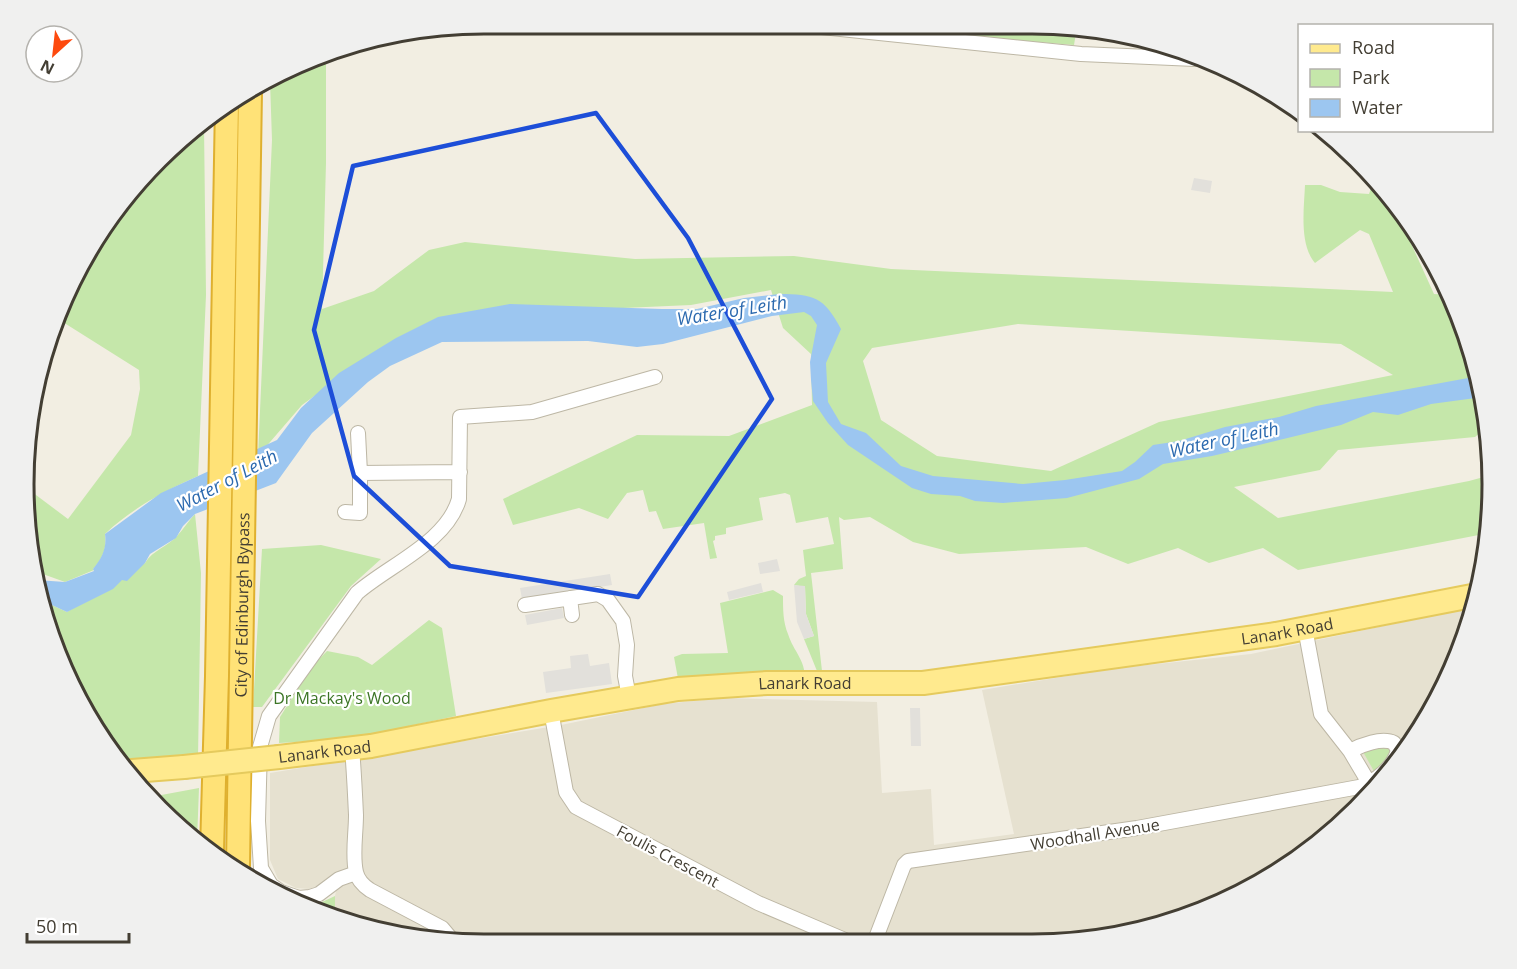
<svg xmlns="http://www.w3.org/2000/svg" width="1517" height="969" font-family="'Open Sans',sans-serif">
	<style>
		.residential { fill: #e6e1d0 }
		.green { fill: #c5e7aa; fill-rule: evenodd }
		.parking { fill: #e2e0db }
		.water { fill: #9cc6f0 }
		.lines { fill: none; stroke-linecap: round; stroke-linejoin: round }
		.minor-casing { stroke: #bdb7a5; stroke-width: 16 }
		.primary-casing { stroke: #e5ca5d; stroke-width: 26 }
		.trunk-casing { stroke: #dfb02f; stroke-width: 26 }
		.minor { stroke: #fff; stroke-width: 14 }
		.primary { stroke: #ffea8e; stroke-width: 22 }
		.trunk { stroke: #ffe277; stroke-width: 22 }
		.primary-bridge-casing { stroke: #e5ca5d; stroke-width: 26; stroke-linecap: butt }
		.primary-bridge { stroke: #ffea8e; stroke-width: 22 }
		.marked { fill: none; stroke: #1d4ed8; stroke-width: 4.5; stroke-linejoin: round }
		.labels { text-anchor: middle; stroke-width: 4.5; stroke-linejoin: round; paint-order: stroke }
		.street-label { font-size: 16px; fill: #433e33; stroke: #fff }
		.park-label { font-size: 16px; fill: #3c7526; stroke: #fff }
		.water-label { font-size: 18px; font-style: italic; fill: #2c6aaf; stroke: #fff }
		.rim { fill: none; stroke: #433e33; stroke-width: 3 }
	</style>
	<rect width="100%" height="100%" fill="#f2eee2"/>
	<!-- residential -->
	<path class="residential" d="M1469 608V632L1431 714 1379 788 1313 850 1236 897 1152 929 1062 944 425 941 335 917V896L340 871 320 885 309 889 296 888 278 879 270 860V773L561 725 663 704 725 698 877 702 882 793 931 789 934 845 1014 834 982 690 1110 669 1251 654Z"/>
	<!-- green -->
	<path class="green" d="M937 27 1053 28 1057 30 1076 33 1074 45 953 35 946 28Z
		M326 54V163L322 309 374 291 429 250 465 242 635 259 794 256 891 269 1393 292 1369 234 1360 230 1315 263C1299 244 1304 209 1305 185H1321L1340 192 1369 194 1374 179 1398 204 1406 217 1404 228 1434 294 1451 295 1477 365 1487 427 1475 437 1338 450 1320 470 1234 487 1278 518 1469 481 1491 475 1489 533 1298 570 1263 548 1209 563 1178 548 1128 564 1086 547 959 554 913 542 870 517 844 520 839 517 843 569 811 573 822 671H817L804 639 814 636 806 614 805 587 794 585 799 579 806 576 803 550 834 544 828 517 796 523 790 495 785 493 759 498 763 520 726 528V534L715 536V540L713 541 717 558 710 559 704 523 663 529 656 511 649 512 643 490 627 493 608 519 579 508 513 525 503 499 637 435 729 436 812 405 811 354 783 328 771 290 691 305 556 311 371 355 302 405 258 456 272 140 270 81ZM1018 324 1341 344 1393 375 1159 422 1051 471 937 456 881 420 863 361 872 348Z
		M204 125 206 295 198 476C165 491 132 508 105 534 107 548 103 558 93 569L94 570 65 582 40 573 36 567 28 489 68 519 131 435 140 389 139 370 58 319 119 204Z
		M195 514 201 573 198 758 126 764 86 715 39 599 67 612 145 563C153 550 167 547 177 536 184 529 188 521 195 514Z
		M321 545 381 559 351 586 262 707H253L262 549Z
		M773 590 783 596C783 609 783 622 788 634 794 653 806 659 805 682L679 684 674 657 682 654 728 653 720 603Z
		M429 620 442 628 456 716 348 739 279 743 280 717 312 666 327 651 358 657 372 665Z
		M1388 746 1391 750 1390 754 1375 773 1362 750Z
		M199 788 197 841 181 831 157 801 156 796Z
		M335 896V917L315 912 320 903Z"/>
	<!-- parking -->
	<path class="parking" d="M1194 178 1212 181 1210 193 1191 190Z
		M777 559 780 571 760 574 758 563Z
		M610 574 612 585 522 599 520 588Z
		M761 583 763 592 729 600 727 592Z
		M794 585 805 586 806 614 814 636 804 639 797 622Z
		M562 608 564 618 527 625 525 615Z
		M588 654 590 666 609 663 612 684 546 693 543 672 571 668 570 656Z
		M910 708H920L921 746H911Z"/>
	<!-- water -->
	<path class="water" d="M779 294C814 294 824 297 841 329L826 363 828 402 841 424 866 433 901 466 933 476 1023 484 1065 480 1122 471 1135 462 1153 445 1179 441 1225 427 1279 417 1316 406 1479 376 1483 397 1431 404 1398 415 1373 412 1341 425 1263 444 1212 456 1163 464 1139 479 1067 498 1003 503 975 501 960 496 931 494 912 488 848 445 828 423 813 401 811 380 810 362 817 325 811 316 804 312 772 316 663 344 637 347 588 341 442 342 390 366 368 382 312 433 276 483 195 514 183 526 176 538 150 554 145 563 127 581 122 580 113 589 67 612 39 599 37 580 65 582 94 571 93 569C102 558 107 548 105 534L161 493 277 440 301 408 339 373 396 338 438 317 510 304 662 309H697L744 298Z"/>
	<g class="lines">
		<!-- minor casing -->
		<g class="minor-casing">
			<path id="minor" d="M812 26 1081 54 1195 59
				M358 433 360 473
				M345 512 360 513V473L460 472
				M570 598 572 615
				M525 605 598 594 608 600 623 621 627 645 625 676 629 697
				M1305 628 1321 714 1350 751 1369 783 1372 794
				M551 711 566 792 576 807 758 903 852 943
				M352 749C354 771 355 793 356 815 356 834 352 855 356 872 358 881 364 886 370 890L442 928 453 941
				M356 873 339 879 319 894 310 897 299 898 281 892 271 885 261 868 258 821 260 747 269 716 357 593C389 565 447 542 459 499L460 417 532 412 655 377
				M874 943 904 865 908 861 1137 828 1359 787C1375 782 1394 767 1398 750L1394 743C1382 737 1361 745 1350 751"/>
		</g>
		<!-- primary casing -->
		<g class="primary-casing">
			<g id="primary">
				<path id="s1" d="M279 757 371 746 551 711 678 689 767 683H923L1276 634 1477 595"/>
				<path d="M132 771 184 767"/>
			</g>
		</g>
		<!-- trunk casing -->
		<g class="trunk-casing">
			<g id="trunk">
				<path d="M212 850 217 676 227 103"/>
				<path id="s2" d="M238 866 250 91"/>
			</g>
		</g>
		<!-- minor -->
		<use href="#minor" class="minor"/>
		<!-- primary -->
		<use href="#primary" class="primary"/>
		<!-- trunk -->
		<use href="#trunk" class="trunk"/>
		<!-- primary-bridge casing -->
		<g class="primary-bridge-casing">
			<path id="primary-bridge" d="M184 767 279 757"/>
		</g>
		<!-- primary-bridge -->
		<use href="#primary-bridge" class="primary-bridge"/>
	</g>
	<!-- marked area -->
	<path class="marked" d="M596 113 688 238 772 399 638 597 450 566 354 476 314 330 353 166Z"/>
	<g class="labels">
		<!-- street labels -->
		<g class="street-label">
			<text dy="6" stroke="none"><textPath href="#s2" startOffset="261">City of Edinburgh Bypass</textPath></text>
			<text dy="6" stroke="none"><textPath href="#s1" startOffset="1018">Lanark Road</textPath></text>
			<text dy="6" stroke="none"><textPath href="#s1" startOffset="532">Lanark Road</textPath></text>
			<text dy="6" stroke="none"><textPath href="#s1" startOffset="46">Lanark Road</textPath></text>
			<text transform="translate(1095 834) rotate(-9)" y="6">Woodhall Avenue</text>
			<text transform="translate(668 856) rotate(28)" y="6">Foulis Crescent</text>
		</g>
		<!-- park labels -->
		<g class="park-label">
			<text x="342" y="704">Dr Mackay's Wood</text>
		</g>
		<!-- water labels -->
		<g class="water-label">
			<text transform="translate(732 311) rotate(-9)" y="6">Water of Leith</text>
			<text transform="translate(1224 440) rotate(-12)" y="6">Water of Leith</text>
			<text transform="translate(227 481) rotate(-28)" y="6">Water of Leith</text>
		</g>
	</g>
	<!-- crop -->
	<path d="M0 0H1517V969H0ZM484 34H1032A450 450 0 0 1 1482 484V484A450 450 0 0 1 1032 934H484A450 450 0 0 1 34 484V484A450 450 0 0 1 484 34Z" fill="#f0f0ef" fill-rule="evenodd"/>
	<path class="rim" d="M484 34H1032A450 450 0 0 1 1482 484V484A450 450 0 0 1 1032 934H484A450 450 0 0 1 34 484V484A450 450 0 0 1 484 34Z"/>
	<!-- legend -->
	<rect x="1298" y="24" width="195" height="108" fill="#ffffff" stroke="#b4b2ad" stroke-width="1.5"/>
	<rect x="1310" y="44" width="30" height="9" fill="#ffea8e" stroke="#b4b2ad" stroke-width="1.5"/>
	<text x="1352" y="54" font-size="18" fill="#433e33">Road</text>
	<rect x="1310" y="69" width="30" height="18" fill="#c5e7aa" stroke="#b4b2ad" stroke-width="1.5"/>
	<text x="1352" y="84" font-size="18" fill="#433e33">Park</text>
	<rect x="1310" y="99" width="30" height="18" fill="#9cc6f0" stroke="#b4b2ad" stroke-width="1.5"/>
	<text x="1352" y="114" font-size="18" fill="#433e33">Water</text>
	<!-- north arrow -->
	<g transform="translate(54 54) rotate(207)"><circle r="28" fill="#ffffff" stroke="#b4b2ad" stroke-width="1.5"/>
	<path d="M0-4.5L10 22L0 15L-10 22Z" fill="#fd4a0e"/>
	<text y="-9" font-size="16" font-weight="bold" text-anchor="middle" fill="#433e33">N</text>
	</g>
	<!-- scale -->
	<path d="M27 933v9h102v-9" fill="none" stroke="#433e33" stroke-width="3"/>
	<text x="36" y="933" font-size="18" fill="#433e33" stroke="#ffffff" stroke-width="4.5" paint-order="stroke">50 m</text>
</svg>
